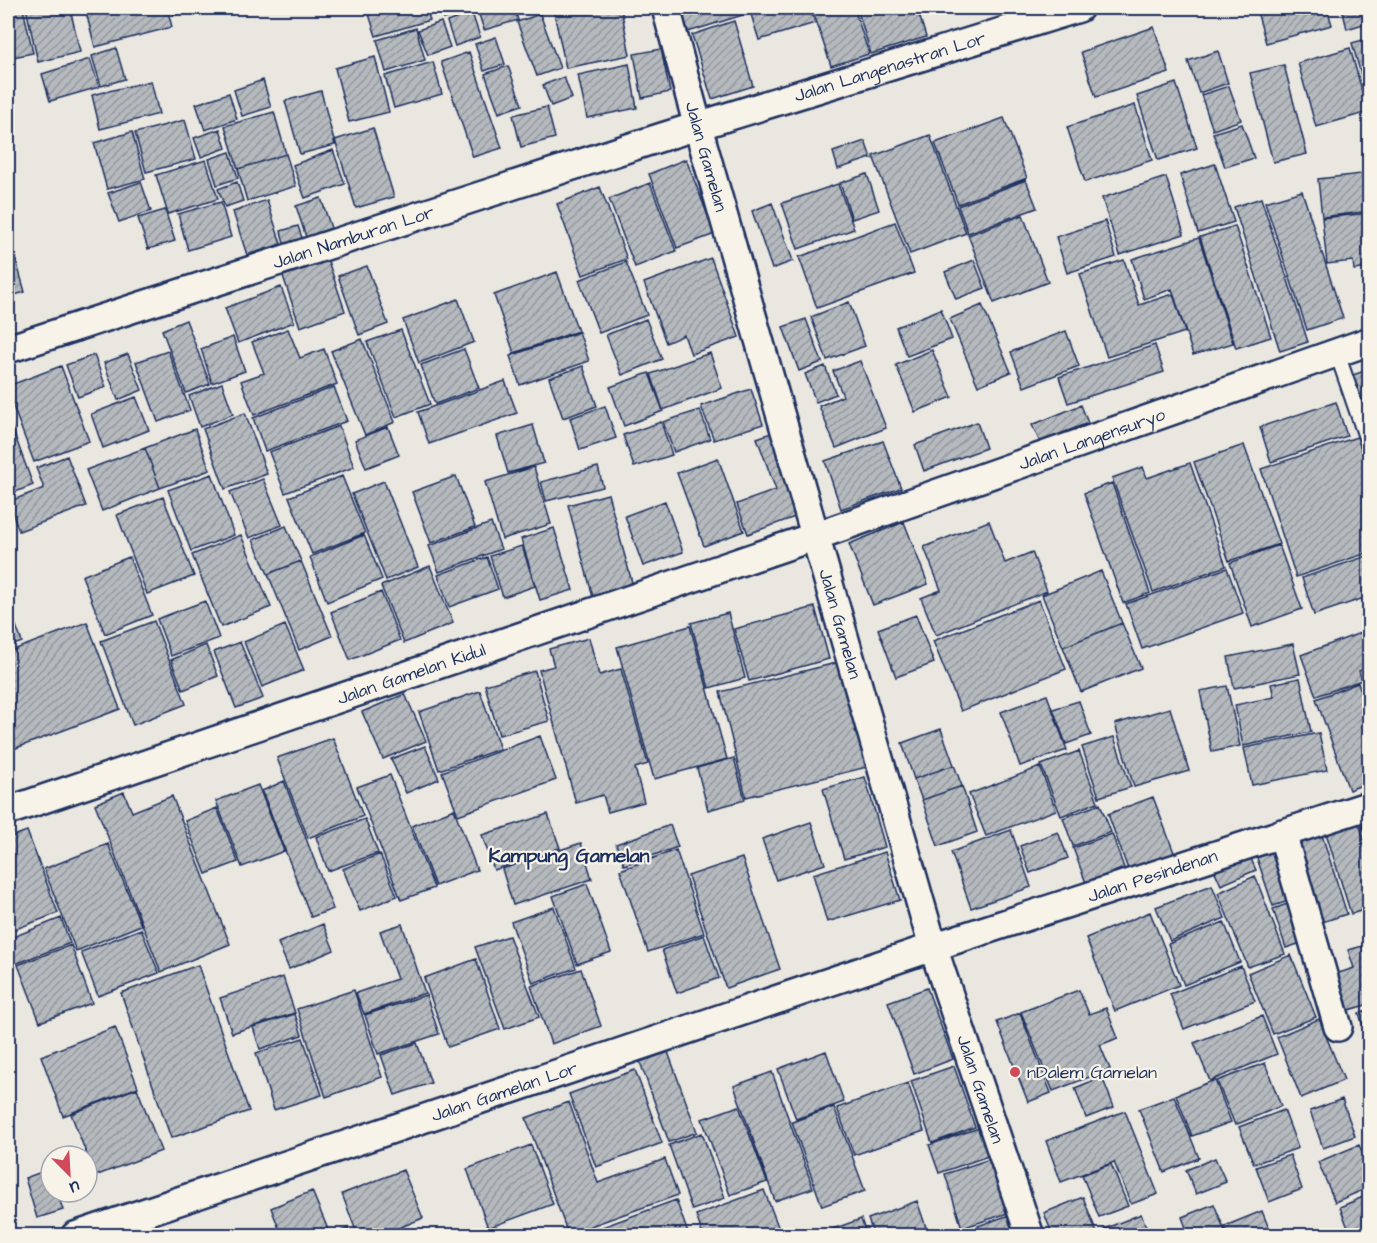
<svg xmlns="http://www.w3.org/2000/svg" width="1377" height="1243" font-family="'Architects Daughter',sans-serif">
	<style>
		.building { fill: url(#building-hatch); stroke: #1b2f5e; stroke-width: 1.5 }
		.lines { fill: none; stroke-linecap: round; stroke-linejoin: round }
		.service-casing { stroke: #1b2f5e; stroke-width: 18 }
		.minor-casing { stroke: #1b2f5e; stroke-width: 32 }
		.service { stroke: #f7f3e8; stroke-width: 14 }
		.minor { stroke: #f7f3e8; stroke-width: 27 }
		.poi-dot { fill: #d1495b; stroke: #f7f3e8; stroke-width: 2 }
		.labels { text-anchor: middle; stroke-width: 4.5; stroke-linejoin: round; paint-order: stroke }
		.street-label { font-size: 18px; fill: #1b2f5e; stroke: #f7f3e8 }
		.poi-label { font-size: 18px; fill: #1b2f5e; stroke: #f7f3e8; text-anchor: start }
		.neighbourhood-label { font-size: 20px; font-weight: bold; fill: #1b2f5e; stroke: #f7f3e8 }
	</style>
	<defs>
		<pattern id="building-hatch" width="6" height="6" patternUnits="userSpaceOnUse" patternTransform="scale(1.5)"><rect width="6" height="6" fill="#b6babf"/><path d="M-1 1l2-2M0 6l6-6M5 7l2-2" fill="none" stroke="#93989e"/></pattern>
	</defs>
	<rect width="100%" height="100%" fill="#eae7e0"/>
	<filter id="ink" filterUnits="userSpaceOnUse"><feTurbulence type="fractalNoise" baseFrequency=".0167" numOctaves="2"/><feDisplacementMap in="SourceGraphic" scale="12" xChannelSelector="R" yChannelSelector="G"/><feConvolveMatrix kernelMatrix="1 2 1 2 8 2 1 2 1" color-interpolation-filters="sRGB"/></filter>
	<g filter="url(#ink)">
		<!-- building -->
		<path class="building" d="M8 8H23L33 53 8 58Z
			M26 8H70L80 52 38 62Z
			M85 8H167L172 27 95 47Z
			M172 8H202L174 15Z
			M367 8H426L430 20 376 36Z
			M440 8H468L469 11 444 19Z
			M477 8H514L518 20 484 30Z
			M553 8H621L630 55 566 68Z
			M680 8H747L749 13 688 32Z
			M749 8H810L815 23 759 40Z
			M812 8H854L869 54 831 66Z
			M870 8H917L926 37 871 54 858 11Z
			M1256 8H1327L1332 25 1266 43Z
			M1342 8H1370V22L1347 29Z
			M472 13 480 37 455 46 447 22Z
			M540 14 560 68 537 76 517 22Z
			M734 21 753 86 712 99 692 35Z
			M441 22 450 47 428 55 418 30Z
			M1154 27 1169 73 1096 97 1081 52Z
			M416 28 425 60 386 72 377 40Z
			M496 37 505 64 484 71 475 44Z
			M1370 38V106L1352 43Z
			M116 48 125 79 101 86 92 56Z
			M1350 48 1368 112 1316 127 1298 63Z
			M661 49 670 92 642 98 634 54Z
			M1218 51 1228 83 1199 93 1188 61Z
			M469 52 502 148 473 157 441 62Z
			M375 57 389 112 349 122 335 68Z
			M90 59 99 87 50 101 42 74Z
			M433 62 442 94 394 108 385 76Z
			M629 64 637 108 587 118 578 75Z
			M1284 65 1307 154 1273 162 1250 73Z
			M508 66 522 105 499 113 485 74Z
			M564 77 572 98 551 106 543 85Z
			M263 80 271 107 242 116 234 90Z
			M151 81 159 114 100 129 92 95Z
			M1176 83 1197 148 1158 160 1137 96Z
			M1229 86 1241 120 1213 130 1201 95Z
			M321 91 335 145 300 154 285 101Z
			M229 93 237 119 205 130 196 104Z
			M1135 105 1152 160 1085 182 1067 127Z
			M547 107 555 138 521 147 513 115Z
			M274 112 286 154 238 169 225 126Z
			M1004 118 1027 178 958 204 935 143Z
			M185 120 196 159 146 172 135 133Z
			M1242 124 1254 158 1225 167 1213 133Z
			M373 128 394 197 356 208 335 140Z
			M220 129 226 148 201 157 194 138Z
			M132 132 145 179 107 189 94 143Z
			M930 135 966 233 910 254 873 156Z
			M865 141 871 158 838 169 833 152Z
			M333 150 345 184 305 198 293 165Z
			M230 152 238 178 217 185 209 159Z
			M286 154 296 186 247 201 238 169Z
			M686 159 715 234 677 248 649 174Z
			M206 160 218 199 168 214 156 175Z
			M1215 164 1234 222 1198 233 1180 175Z
			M1370 173V211L1322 217 1318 179Z
			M867 174 879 210 852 219 840 183Z
			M1166 177 1184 234 1120 255 1102 198Z
			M1026 180 1037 208 968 233 958 206Z
			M141 182 151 211 119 222 108 193Z
			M237 182 243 201 225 207 218 189Z
			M650 183 676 251 635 267 609 199Z
			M838 184 854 229 798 249 782 203Z
			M600 187 627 259 583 275 557 204Z
			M1302 191 1343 318 1307 330 1265 202Z
			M321 198 331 228 306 237 296 206Z
			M1261 198 1308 342 1280 351 1234 207Z
			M267 200 281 244 247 255 233 212Z
			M221 202 231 237 188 250 178 214Z
			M772 203 793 261 772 269 752 211Z
			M165 210 175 241 148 249 138 218Z
			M1370 213V268L1354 270 1353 261 1327 264 1322 218Z
			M1023 215 1048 282 994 303 968 235Z
			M1105 221 1116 257 1067 273 1056 237Z
			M895 222 914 273 817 308 799 257Z
			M298 226 302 238 284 244 281 231Z
			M1235 226 1271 337 1236 348 1200 237Z
			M8 232 25 292 8 297Z
			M1199 238 1233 343 1193 355 1172 289 1144 299 1132 259Z
			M711 258 739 337 691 354 684 335 666 343 644 283Z
			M974 260 985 288 956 299 945 272Z
			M1124 260 1139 305 1173 294 1185 332 1107 357 1080 274Z
			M328 261 345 311 300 327 283 276Z
			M626 262 647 315 599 333 579 280Z
			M367 266 388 324 359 335 338 276Z
			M557 272 578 331 514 353 494 295Z
			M281 287 294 322 238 343 225 308Z
			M458 299 474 342 419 363 403 320Z
			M849 302 865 346 827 360 811 317Z
			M982 305 1011 372 978 386 950 319Z
			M941 309 952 339 907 356 896 327Z
			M646 319 662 359 622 375 606 335Z
			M806 319 822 362 799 371 783 327Z
			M186 320 210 384 186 393 162 330Z
			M288 329 300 358 324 349 337 384 254 415 241 381 264 373 252 342Z
			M401 330 430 404 396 417 367 342Z
			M1066 331 1079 366 1024 387 1011 352Z
			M579 332 589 361 520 385 510 356Z
			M233 337 245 371 212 383 201 349Z
			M362 339 395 422 365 435 331 351Z
			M1155 345 1164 372 1068 403 1059 377Z
			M464 349 479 388 435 404 421 365Z
			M932 350 952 397 915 412 896 365Z
			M168 351 190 410 158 422 136 362Z
			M710 353 722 388 663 410 651 374Z
			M128 354 142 390 118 400 104 363Z
			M94 355 106 387 78 397 66 365Z
			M860 361 886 428 836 448 819 406 843 396 833 371Z
			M61 366 89 441 34 462 8 393V386Z
			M583 366 597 406 563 418 549 378Z
			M825 366 836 394 816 402 805 374Z
			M1370 369V421L1353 375Z
			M649 373 663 411 624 426 610 387Z
			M505 381 517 413 429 444 418 412Z
			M222 383 233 414 200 427 189 396Z
			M334 387 347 421 265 451 253 418Z
			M751 389 763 424 714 440 701 406Z
			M136 397 149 430 103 448 91 414Z
			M1336 402 1347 436 1271 462 1260 427Z
			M1081 405 1088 423 1040 442 1032 425Z
			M605 406 616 438 580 450 570 418Z
			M700 410 710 439 674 452 663 422Z
			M245 413 267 474 225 489 203 429Z
			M8 417 33 485 8 495Z
			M661 422 672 455 634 467 623 435Z
			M977 422 986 448 924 471 915 445Z
			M533 425 544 463 508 473 497 436Z
			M339 426 354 467 285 493 269 452Z
			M388 427 399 455 366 468 355 440Z
			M195 429 210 470 160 488 145 448Z
			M774 432 803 514 748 534 737 504 776 490 757 438Z
			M1357 437 1370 475V552L1296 577 1261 469Z
			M883 441 901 488 841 509 825 461Z
			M1244 445 1279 544 1229 561 1194 462Z
			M145 448 160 488 102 511 86 470Z
			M67 456 86 506 19 531 8 502 44 488 36 468Z
			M718 458 744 531 704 546 677 473Z
			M1190 463 1226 566 1153 592 1112 478 1143 467 1147 478Z
			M534 467 551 524 502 539 485 482Z
			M598 467 603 487 546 501 541 482Z
			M212 474 234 535 191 551 168 490Z
			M342 476 365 533 312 554 289 497Z
			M456 476 475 527 431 543 412 492Z
			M263 479 282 525 249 538 230 492Z
			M384 481 418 567 386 580 352 494Z
			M1112 483 1150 593 1123 603 1084 493Z
			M608 494 633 586 593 597 568 505Z
			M163 497 194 576 147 594 117 515Z
			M665 501 683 552 643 566 625 516Z
			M989 521 1005 563 1032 552 1047 591 936 635 921 598 941 590 924 547Z
			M904 522 928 584 873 605 849 544Z
			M491 523 501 549 439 572 429 546Z
			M286 526 301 561 268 574 253 540Z
			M554 528 573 590 540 600 521 539Z
			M241 535 271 607 221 627 192 555Z
			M364 535 382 579 327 602 310 557Z
			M1279 545 1302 609 1252 627 1230 563Z
			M522 546 535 586 503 597 490 556Z
			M1370 555V596L1314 615 1302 578Z
			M129 557 152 615 105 634 82 576Z
			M487 557 498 589 449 607 438 575Z
			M301 561 332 636 299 650 268 574Z
			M430 566 453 623 404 643 381 586Z
			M1227 568 1243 613 1142 649 1126 604Z
			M1101 571 1122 623 1063 647 1042 595Z
			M381 592 400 640 350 660 331 612Z
			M1039 600 1066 669 961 711 933 641Z
			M205 601 219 638 171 656 157 619Z
			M8 604 22 642 8 647Z
			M815 607 829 659 749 681 734 629Z
			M728 613 745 678 709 688 691 623Z
			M1370 614V640L1361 617Z
			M916 615 934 663 896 677 878 629Z
			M154 621 186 704 133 725 101 641Z
			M87 622 120 709 11 750 8 741V652Z
			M1122 623 1141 668 1081 692 1063 647Z
			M285 625 304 670 262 687 244 642Z
			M690 626 727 759 654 779 617 647Z
			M1363 632 1370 651V667L1359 671 1362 680 1316 696 1301 655Z
			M589 638 599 675 621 669 648 764 635 768 644 802 608 812 603 795 576 803 539 670 554 666 549 649Z
			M240 642 263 698 236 708 214 652Z
			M1293 644 1300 674 1234 688 1228 657Z
			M206 645 218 676 183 690 171 660Z
			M840 662 867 767 746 797 720 692Z
			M535 671 549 721 499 735 485 685Z
			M1300 678 1311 732 1243 746 1235 705 1274 697 1271 684Z
			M1358 683 1370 715V782L1349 790 1316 699Z
			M1227 686 1240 746 1212 752 1200 691Z
			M480 691 500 749 439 770 419 712Z
			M405 694 426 741 383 759 362 712Z
			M1047 695 1067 750 1020 766 1001 712Z
			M1079 701 1091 735 1066 744 1053 709Z
			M1170 708 1189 771 1134 787 1115 724Z
			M941 729 954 765 914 779 902 743Z
			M1319 733 1327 770 1252 785 1244 748Z
			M540 736 556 780 458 815 442 772Z
			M1114 737 1131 787 1099 797 1082 747Z
			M333 738 363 816 308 838 277 758Z
			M425 746 439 779 406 793 391 759Z
			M1079 751 1098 802 1061 816 1041 765Z
			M734 758 745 800 708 810 697 768Z
			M954 765 962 786 922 800 914 779Z
			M1040 767 1056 810 986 836 969 794Z
			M390 775 434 888 401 900 357 787Z
			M865 777 885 847 844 859 823 789Z
			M284 781 333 909 311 917 262 791Z
			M258 785 284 851 242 867 216 801Z
			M962 786 977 832 938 846 922 800Z
			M124 792 132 812 172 796 230 944 161 972 95 804Z
			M1153 797 1175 855 1129 872 1108 814Z
			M1100 804 1111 832 1073 846 1063 818Z
			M217 808 238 862 206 874 185 821Z
			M454 809 477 870 435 886 412 826Z
			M548 814 560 848 494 870 482 835Z
			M365 819 378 853 328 871 316 837Z
			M1370 819V849L1361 822Z
			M811 822 825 864 776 880 762 839Z
			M1359 823 1370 858V908L1351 914 1326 833Z
			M670 825 678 847 624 865 616 844Z
			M1011 830 1031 887 971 908 951 852Z
			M27 831 58 913 8 932V838Z
			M1058 832 1068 858 1030 873 1020 846Z
			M1112 834 1124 868 1086 883 1073 848Z
			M1322 835 1347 914 1319 923 1294 844Z
			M581 843 592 879 513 905 502 869Z
			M108 844 141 925 76 951 44 869Z
			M1283 847 1298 898 1273 906 1256 855Z
			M676 850 704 933 648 952 620 870Z
			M1247 850 1256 870 1221 885 1212 865Z
			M885 852 900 900 827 922 813 874Z
			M380 854 397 896 360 911 343 869Z
			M742 858 780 969 726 988 688 876Z
			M1255 876 1285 954 1248 967 1218 893Z
			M587 884 611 952 577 964 553 896Z
			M1212 885 1225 918 1170 941 1156 907Z
			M1299 900 1310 940 1286 948 1273 909Z
			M554 907 576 968 533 983 511 922Z
			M1150 912 1179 985 1115 1011 1086 938Z
			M61 918 70 943 10 966 8 961V939Z
			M1224 922 1240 962 1184 985 1168 944Z
			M323 924 334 950 289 969 278 943Z
			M402 924 425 993 364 1014 356 993 397 979 380 931Z
			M141 929 159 973 98 996 81 952Z
			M704 935 719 978 677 993 662 950Z
			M509 936 539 1017 505 1029 475 947Z
			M1370 944V1004L1338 1013 1327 977 1354 968 1348 950Z
			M71 945 92 1003 40 1022 18 965Z
			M1291 955 1316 1017 1273 1034 1248 973Z
			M476 959 500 1029 448 1047 424 978Z
			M198 965 249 1111 171 1138 121 993Z
			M1241 966 1255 1001 1184 1029 1170 994Z
			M581 969 601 1026 551 1044 531 986Z
			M283 977 295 1013 232 1033 220 998Z
			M927 988 953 1059 914 1074 888 1002Z
			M354 990 382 1077 326 1097 297 1009Z
			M1079 990 1089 1014 1106 1008 1118 1038 1100 1045 1110 1069 1053 1091 1021 1012Z
			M426 995 439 1034 378 1054 365 1015Z
			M1370 1010V1049L1359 1013Z
			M1020 1013 1051 1093 1028 1102 997 1022Z
			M295 1014 302 1035 260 1049 253 1027Z
			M1262 1016 1277 1054 1210 1081 1194 1043Z
			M1319 1019 1344 1080 1301 1098 1277 1037Z
			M115 1027 138 1087 63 1116 41 1056Z
			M303 1038 322 1095 274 1110 256 1053Z
			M417 1043 431 1083 395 1095 381 1055Z
			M826 1051 844 1102 796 1119 778 1069Z
			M668 1052 697 1132 669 1142 640 1062Z
			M1265 1063 1281 1106 1235 1125 1217 1081Z
			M954 1066 975 1127 932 1143 911 1081Z
			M635 1070 662 1143 596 1167 569 1094Z
			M772 1072 813 1188 775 1201 734 1086Z
			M1102 1077 1114 1107 1086 1118 1075 1088Z
			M1215 1080 1231 1122 1192 1136 1176 1095Z
			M908 1083 924 1131 854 1155 837 1108Z
			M137 1088 161 1151 95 1176 71 1114Z
			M1174 1096 1199 1158 1164 1172 1139 1109Z
			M1342 1099 1355 1136 1323 1148 1310 1111Z
			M569 1102 598 1183 665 1159 678 1195 568 1234 526 1118Z
			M739 1106 767 1182 730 1195 702 1119Z
			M834 1107 865 1191 822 1206 792 1122Z
			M1284 1110 1298 1148 1254 1164 1239 1127Z
			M1125 1111 1158 1194 1131 1204 1114 1162 1061 1182 1046 1141Z
			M982 1127 991 1155 939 1173 929 1145Z
			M702 1133 725 1198 692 1210 669 1145Z
			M531 1145 553 1204 488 1228 467 1169Z
			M1359 1145 1370 1170V1187L1335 1202 1318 1162Z
			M1290 1155 1302 1189 1269 1202 1256 1167Z
			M993 1158 1011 1212 962 1228 945 1174Z
			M1215 1158 1226 1182 1196 1194 1186 1170Z
			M1111 1164 1128 1206 1099 1217 1082 1175Z
			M50 1169 51 1192H57L63 1210 37 1218 25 1178Z
			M403 1170 423 1218 379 1236H358L342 1194Z
			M764 1190 779 1229 760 1236H703L696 1215Z
			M312 1191 329 1232 321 1236H282L271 1208Z
			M1370 1194V1236H1351L1340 1207Z
			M1083 1197 1098 1236H1053L1044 1213Z
			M676 1200 689 1236H578Z
			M917 1201 929 1236H874L868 1219Z
			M1214 1204 1227 1236H1189L1182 1217Z
			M1262 1211 1272 1236H1228L1225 1226Z
			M1012 1214 1019 1236H982L978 1226Z
			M1141 1214 1150 1236H1107L1104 1229Z
			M861 1219 867 1236H813Z
			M348 1228 351 1236H329Z
			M972 1229 974 1236H955Z
			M1184 1229 1186 1236H1168Z"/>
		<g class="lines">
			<!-- service casing -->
			<g class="service-casing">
				<path id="service" d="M1337 353 1370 449"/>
			</g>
			<!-- minor casing -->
			<g class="minor-casing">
				<g id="minor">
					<path id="s1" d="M666 8 698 127 933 947 1030 1236"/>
					<path id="s2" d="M8 349 662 137 1079 8"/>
					<path id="s3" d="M8 811 816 536 1370 341"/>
					<path d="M1282 833 1338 1027"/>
					<path id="s4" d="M75 1236 933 947 1370 805"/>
				</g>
			</g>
			<!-- service -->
			<use href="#service" class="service"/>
			<!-- minor -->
			<use href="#minor" class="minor"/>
		</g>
	</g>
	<!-- markers -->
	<circle class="poi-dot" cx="1015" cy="1072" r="6"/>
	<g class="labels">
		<!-- street labels -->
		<g class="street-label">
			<text dy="6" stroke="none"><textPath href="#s2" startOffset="926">Jalan Langenastran Lor</textPath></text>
			<text dy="6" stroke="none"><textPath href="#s1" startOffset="154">Jalan Gamelan</textPath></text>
			<text dy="6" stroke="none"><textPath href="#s2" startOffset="363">Jalan Namburan Lor</textPath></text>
			<text dy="6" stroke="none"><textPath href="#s3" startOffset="1146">Jalan Langensuryo</textPath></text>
			<text dy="6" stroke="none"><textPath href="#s1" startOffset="640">Jalan Gamelan</textPath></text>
			<text dy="6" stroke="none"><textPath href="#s3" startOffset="426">Jalan Gamelan Kidul</textPath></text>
			<text dy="6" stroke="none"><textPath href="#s4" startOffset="1136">Jalan Pesindenan</textPath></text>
			<text dy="6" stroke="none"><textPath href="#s1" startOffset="1126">Jalan Gamelan</textPath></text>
			<text dy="6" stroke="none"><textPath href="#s4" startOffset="453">Jalan Gamelan Lor</textPath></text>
		</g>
		<!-- poi labels -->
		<g class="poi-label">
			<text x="1027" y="1078">nDalem Gamelan</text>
		</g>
		<!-- neighbourhood labels -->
		<g class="neighbourhood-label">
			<text x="569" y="862">Kampung Gamelan</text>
		</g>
	</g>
	<!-- margin -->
	<rect width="1377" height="1243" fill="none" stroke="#f7f3e8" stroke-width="30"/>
	<rect x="15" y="15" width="1347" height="1213" fill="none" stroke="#1b2f5e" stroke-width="2" filter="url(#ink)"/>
	<!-- north arrow -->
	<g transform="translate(69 1174) rotate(156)"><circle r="28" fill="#f7f3e8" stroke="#9fa5b1" stroke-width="1.5"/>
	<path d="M0-4.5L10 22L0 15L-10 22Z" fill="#d1495b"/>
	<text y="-9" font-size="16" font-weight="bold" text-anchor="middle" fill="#1b2f5e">U</text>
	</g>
</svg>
